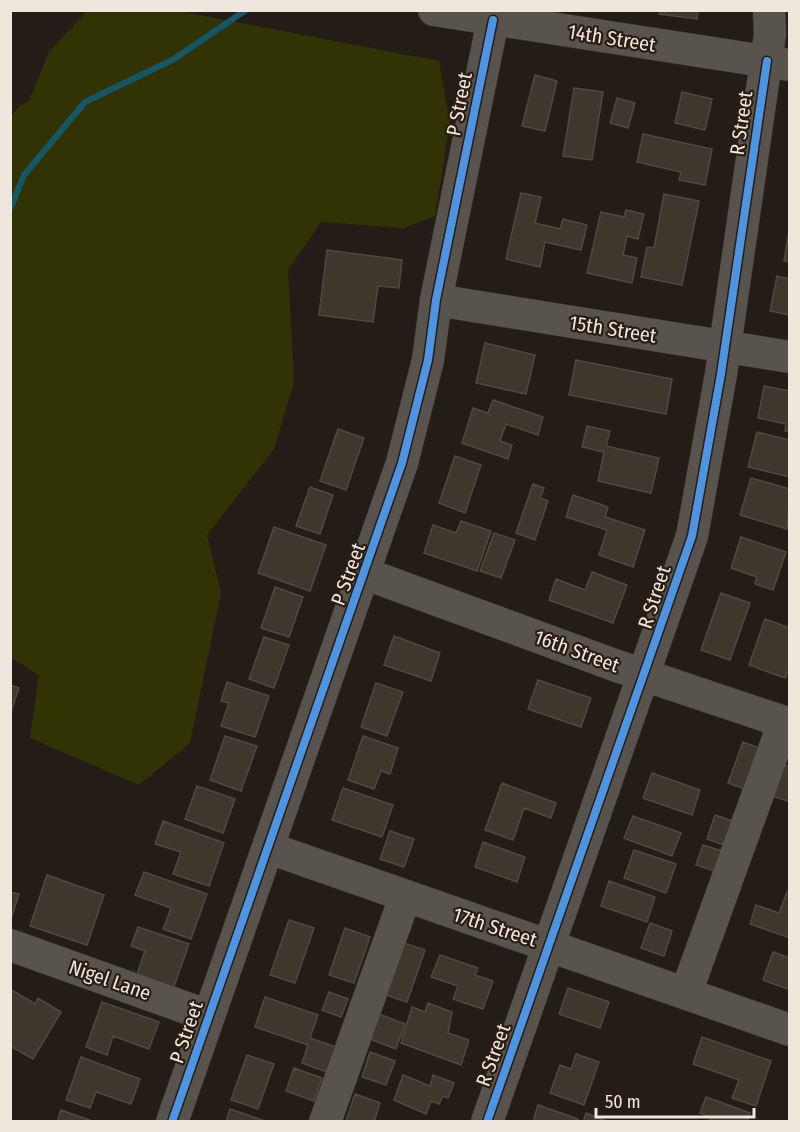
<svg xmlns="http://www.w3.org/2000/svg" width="800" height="1132" font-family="'Fira Sans Condensed',sans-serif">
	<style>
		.green { fill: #323304 }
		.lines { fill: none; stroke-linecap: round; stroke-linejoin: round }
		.stream { stroke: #145768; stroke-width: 6 }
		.building { fill: #3f362e; stroke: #4f4843; stroke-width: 1.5 }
		.minor-casing { stroke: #3e3833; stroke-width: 33 }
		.minor { stroke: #59534e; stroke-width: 32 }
		.cycleway-casing { stroke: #2a1d11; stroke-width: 11 }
		.cycleway { stroke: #4d94e3; stroke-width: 8 }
		.labels { text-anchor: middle; stroke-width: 4.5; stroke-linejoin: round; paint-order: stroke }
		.street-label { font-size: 20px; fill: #efe6de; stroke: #2a1d11 }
	</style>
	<rect width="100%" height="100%" fill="#241d17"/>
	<!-- green -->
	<path class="green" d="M88 10 178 11 439 61 450 123 435 216 404 228 321 222 288 270 294 382 274 449 207 535 221 593 190 743 139 785 30 738 39 676 11 657V117L19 106 29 101 49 52Z"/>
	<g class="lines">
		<!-- stream -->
		<path class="stream" d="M10 209 24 175 85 102 174 59 246 10"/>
	</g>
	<!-- building -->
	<path class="building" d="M660 10H698L697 19 659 14Z
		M535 75 557 81 545 131 522 126Z
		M574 88 603 92 592 160 563 156Z
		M682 92 712 99 705 130 675 123Z
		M617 98 635 103 628 128 610 123Z
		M643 134 712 149 705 185 679 180 681 172 637 162Z
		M521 193 541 197 535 223 560 229 563 219 587 225 581 250 545 242 540 267 506 259Z
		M664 194 699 201 682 285 641 277 647 247 654 248Z
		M626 210 644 214 638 239 627 236 623 255 637 258 632 283 587 273 601 212 624 217Z
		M790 226V262L784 261Z
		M327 250 402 260 399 288 378 286 373 322 319 315Z
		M777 276 790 279V315L770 311Z
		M485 343 535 355 526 394 476 383Z
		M576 360 672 379 666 414 569 395Z
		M764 386 790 391V432L785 431 786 424 758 418Z
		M493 400 543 417 538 435 506 424 500 441 512 445 508 459 462 443 473 408 488 413Z
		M587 426 610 431 606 446 659 458 651 493 598 481 604 452 582 447Z
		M338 429 364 438 346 490 320 481Z
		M757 432 790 440V477L748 467Z
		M455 456 481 465 465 513 439 503Z
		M751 478 790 489 787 529 740 515Z
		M533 484 544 488 540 498 548 501 535 540 516 533Z
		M310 487 333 495 320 534 296 526Z
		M573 495 608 507 605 517 645 530 633 567 599 555 607 530 566 517Z
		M461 521 491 531 477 571 424 553 433 525 456 533Z
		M274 527 326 545 310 591 258 573Z
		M494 533 515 540 501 578 480 571Z
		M741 537 786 552 773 590 755 584 757 577 731 568Z
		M592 572 627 585 613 623 549 600 556 579 585 590Z
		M275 587 303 597 289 637 261 628Z
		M721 593 750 603 730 660 701 650Z
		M765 619 790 628V666L785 678 749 665Z
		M394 636 440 653 431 681 384 665Z
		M264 637 289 645 274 688 249 679Z
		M538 680 591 698 581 727 528 709Z
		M227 682 269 696 255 737 221 726 229 703 221 701Z
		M376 683 403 692 387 736 361 727Z
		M10 685 19 688 10 714Z
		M225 736 257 746 241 791 210 780Z
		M363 736 398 748 390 774 381 771 374 789 348 780Z
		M743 742 759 748 745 789 728 783Z
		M784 765 790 767V802L773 796Z
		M652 773 700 790 692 815 643 798Z
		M502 783 556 803 551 818 524 808 513 840 485 830Z
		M197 786 235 799 223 833 185 819Z
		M343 788 393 805 382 837 332 820Z
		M715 815 735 822 727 846 707 839Z
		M633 816 681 833 672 856 624 838Z
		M163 821 224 843 209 886 173 874 181 852 155 844Z
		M390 831 414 839 404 867 380 859Z
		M483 842 525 857 517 882 475 867Z
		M703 845 722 851 715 871 696 865Z
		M634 850 676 864 666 893 624 878Z
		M144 872 207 894 191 939 163 929 171 908 135 895Z
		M47 875 104 895 87 945 30 926Z
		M609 881 655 897 647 922 601 906Z
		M10 892 19 894 11 919H10Z
		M787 892 790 893V938L750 924 756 905 779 913Z
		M289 920 314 928 295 983 270 975Z
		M650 923 672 931 664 956 641 948Z
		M138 927 189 944 173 989 136 977 145 951 131 946Z
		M345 928 370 937 354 983 329 975Z
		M401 942 425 950 407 1002 383 994Z
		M773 952 790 958V990L763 980Z
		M440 955 478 968 475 975 493 981 483 1009 453 999 458 986 431 977Z
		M568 988 609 1002 600 1028 559 1014Z
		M10 989 35 1004 38 998 61 1012 33 1059 10 1046Z
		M329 992 348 999 341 1017 322 1010Z
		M265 997 318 1015 310 1038 336 1047 327 1072 302 1063 308 1045 255 1027Z
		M102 1002 159 1022 149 1049 113 1036 107 1055 86 1047Z
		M428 1003 452 1012 448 1033 469 1040 461 1065 401 1043 412 1007 425 1012Z
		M379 1014 405 1024 396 1049 370 1039Z
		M702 1037 771 1061 756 1106 732 1098 739 1080 693 1064Z
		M370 1052 395 1061 386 1085 362 1077Z
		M576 1054 599 1062 584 1105 550 1093 560 1065 571 1069Z
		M247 1055 274 1064 258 1109 231 1100Z
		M81 1057 140 1079 131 1104 96 1092 90 1108 66 1100Z
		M294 1068 322 1078 314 1101 286 1091Z
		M403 1075 430 1086 433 1075 454 1083 448 1098 443 1096 439 1104 431 1101 426 1114 394 1100Z
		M355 1094 380 1103 374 1122 346 1121Z
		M706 1097 750 1113 747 1122H709L711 1117 700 1113Z
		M538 1105 578 1119 577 1122H533Z
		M230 1109 268 1122H226Z
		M61 1110 95 1122H57Z
		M586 1113 609 1122H583Z"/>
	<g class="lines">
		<!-- minor casing -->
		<g class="minor-casing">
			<path id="minor" d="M434 10 790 65
				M436 300 790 357
				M366 574 617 666 790 724
				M269 848 790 1030
				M10 945 209 1016
				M686 993 784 722
				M172 1122 402 463 428 360 436 300 493 20
				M325 1122 405 897
				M487 1122 692 536 721 374 770 34 769 10"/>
		</g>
		<!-- minor -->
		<use href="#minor" class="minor"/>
		<!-- cycleway casing -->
		<g class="cycleway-casing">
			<path id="cycleway" d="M172 1122 402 463 428 360 436 300 493 20
				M487 1122 692 536 721 374 767 61"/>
		</g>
		<!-- cycleway -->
		<use href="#cycleway" class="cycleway"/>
	</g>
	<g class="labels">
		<!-- street labels -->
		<g class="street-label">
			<text transform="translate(612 38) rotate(9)" y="7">14th Street</text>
			<text transform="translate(459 104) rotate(-79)" y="7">P Street</text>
			<text transform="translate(741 123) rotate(-82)" y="7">R Street</text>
			<text transform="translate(613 329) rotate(9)" y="7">15th Street</text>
			<text transform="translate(348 574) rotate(-70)" y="7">P Street</text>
			<text transform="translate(654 597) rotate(-72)" y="7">R Street</text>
			<text transform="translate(577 651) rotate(20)" y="7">16th Street</text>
			<text transform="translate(495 927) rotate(18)" y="7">17th Street</text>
			<text transform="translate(110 980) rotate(19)" y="7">Nigel Lane</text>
			<text transform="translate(186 1032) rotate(-71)" y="7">P Street</text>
			<text transform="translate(493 1055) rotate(-70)" y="7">R Street</text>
		</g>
	</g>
	<!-- border -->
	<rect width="800" height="1132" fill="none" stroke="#efe6de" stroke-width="24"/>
	<!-- scale -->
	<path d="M596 1108v9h158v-9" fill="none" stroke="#efe6de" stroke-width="3"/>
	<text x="605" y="1108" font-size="18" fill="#efe6de" stroke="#2a1d11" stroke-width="4.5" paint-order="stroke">50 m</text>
</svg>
